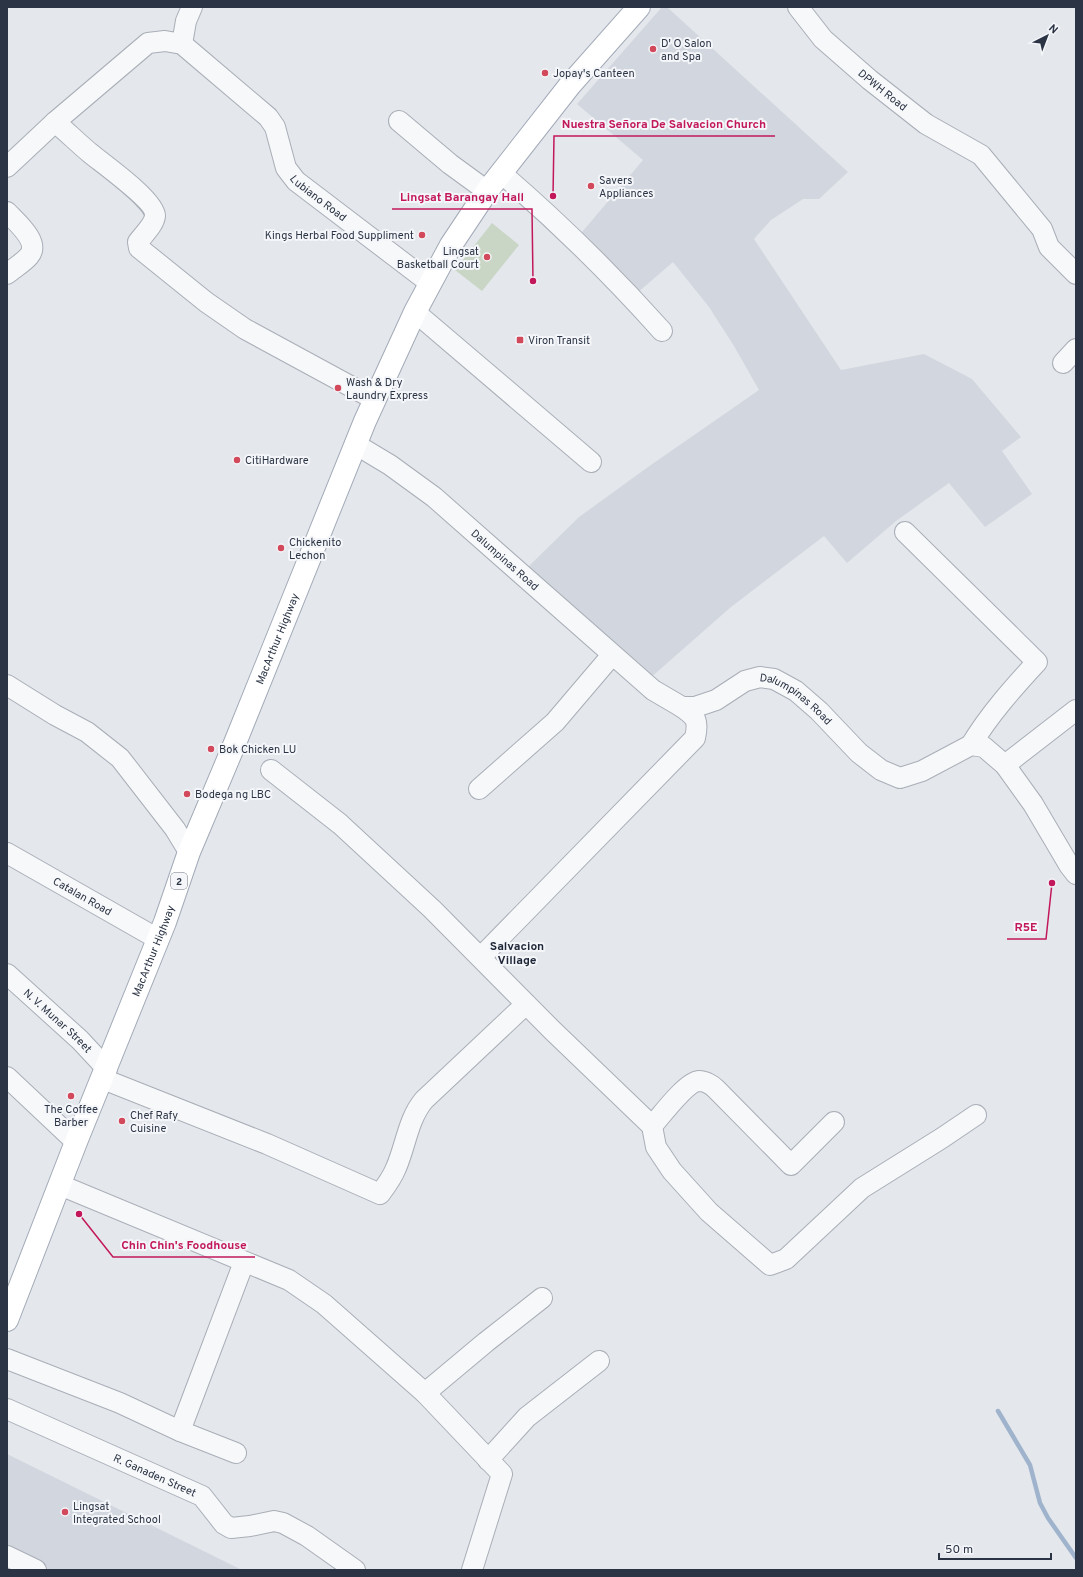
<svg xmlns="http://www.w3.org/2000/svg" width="1083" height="1577" font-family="Overpass,sans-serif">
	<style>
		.built { fill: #d2d6de }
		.green { fill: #c9d6c5 }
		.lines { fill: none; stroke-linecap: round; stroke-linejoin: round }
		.stream { stroke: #9fb4cc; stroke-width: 4.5 }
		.minor-casing { stroke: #a9aeb7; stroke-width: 22 }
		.major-casing { stroke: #a3abb8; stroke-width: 24 }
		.minor { stroke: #f7f8fa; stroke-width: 20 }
		.major { stroke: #fff; stroke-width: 22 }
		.poi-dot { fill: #d1495b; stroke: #f4f6f9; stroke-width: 1.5 }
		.labels { text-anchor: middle; stroke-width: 4; stroke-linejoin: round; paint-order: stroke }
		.shield { fill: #f4f6f9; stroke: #676e7b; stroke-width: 1 }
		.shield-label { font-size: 10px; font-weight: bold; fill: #2b3445 }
		.poi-label { font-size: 11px; fill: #2b3445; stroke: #f4f6f9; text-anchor: start }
		.street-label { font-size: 11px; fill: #2b3445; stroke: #f4f6f9 }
		.neighbourhood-label { font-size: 12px; font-weight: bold; fill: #1d2536; stroke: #f4f6f9 }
		.leader { fill: none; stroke: #c2185b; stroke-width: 1.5 }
		.callout-dot { fill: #c2185b; stroke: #f4f6f9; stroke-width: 1.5 }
		.callout-label { font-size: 12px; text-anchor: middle; font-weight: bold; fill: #c2185b; stroke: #f4f6f9; stroke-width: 4; stroke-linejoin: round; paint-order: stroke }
	</style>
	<rect width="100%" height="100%" fill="#e4e7ec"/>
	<!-- built -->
	<path class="built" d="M662 7H667L848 172 819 199H803L771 220 754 239 841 370 924 354 972 379 1021 437 1002 451 1032 494 985 527 949 483 896 521 847 563 824 536 731 607 649 679 527 568 579 517 648 467 759 390 734 346 709 307 673 262 636 294 577 238 643 160 577 104Z
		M7 1454 240 1569 241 1570H7Z"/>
	<!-- green -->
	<path class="green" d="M492 223 519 245 482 291 455 270Z"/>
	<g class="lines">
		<!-- stream -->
		<path class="stream" d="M998 1411 1030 1465 1040 1503 1048 1518 1076 1558"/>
		<!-- minor casing -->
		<g class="minor-casing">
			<g id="minor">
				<path id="s1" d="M798 7 823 39 870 80 926 124 981 155 1042 229 1049 247 1076 274"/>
				<path d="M182 44 186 21 192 7"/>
				<path d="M399 121 450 164 487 191"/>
				<path d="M55 122C67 132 78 143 90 153 102 163 156 201 155 216 154 225 143 235 138 242L139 248 206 302 245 329 374 399"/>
				<path id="s2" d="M7 167 55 122 148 43 165 41 182 44 268 117 275 127 286 168 296 181 430 283"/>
				<path d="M501 173C558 222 612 275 662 331"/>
				<path d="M7 212C16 222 41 242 29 256 23 263 14 268 7 274"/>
				<path d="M415 312 591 462"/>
				<path d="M1063 363 1076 349"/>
				<path id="s3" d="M355 444 390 465 434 497 653 690 682 707H695L716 700 745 681 760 677 774 679 796 691 819 711 859 753 881 770 900 778 922 771 971 745 984 747 1005 765 1033 804 1069 865 1076 874"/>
				<path d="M905 532 1037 662C1013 688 989 715 971 745"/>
				<path d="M7 685 55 715 87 732 120 758 175 829 189 852"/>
				<path d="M1005 765 1076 710"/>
				<path d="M271 770 340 824 432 909 552 1030 652 1126 656 1147 672 1171 709 1212 770 1265 786 1259 862 1188 942 1138 976 1115"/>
				<path d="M479 789 555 722 612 655"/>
				<path id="s4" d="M7 853 158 939"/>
				<path d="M481 957 695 738C699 720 696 717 682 707"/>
				<path id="s5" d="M7 974 80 1040 107 1069"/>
				<path d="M7 1077 76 1142"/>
				<path d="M103 1079 267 1144 380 1194C386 1186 392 1178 396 1168 406 1145 408 1119 424 1100L526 1004"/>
				<path d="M652 1126C661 1116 686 1082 699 1081 705 1081 712 1085 716 1089L791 1165 834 1122"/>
				<path d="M60 1185 289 1280 324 1304 425 1393 502 1474 472 1570"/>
				<path d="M7 1359 120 1403 180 1431 236 1453"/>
				<path d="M425 1393 486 1342 542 1298"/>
				<path id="s6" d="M7 1409 202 1496 224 1524 231 1528 250 1526 274 1521 283 1523 307 1536 355 1570"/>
				<path d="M180 1431 244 1262"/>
				<path d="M488 1460 527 1417 599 1361"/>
				<path d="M7 1556 36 1570"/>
			</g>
		</g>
		<!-- major casing -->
		<g class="major-casing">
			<g id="major">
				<path id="s7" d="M7 1320 76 1142 165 922 189 852 235 743 365 421 415 312 451 245 487 191 570 85 639 7"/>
			</g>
		</g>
		<!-- minor -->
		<use href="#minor" class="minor"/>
		<!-- major -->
		<use href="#major" class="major"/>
	</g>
	<!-- markers -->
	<g class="poi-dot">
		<circle cx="653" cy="49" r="4"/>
		<circle cx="545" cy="73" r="4"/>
		<circle cx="591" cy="186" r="4"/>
		<circle cx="422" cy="235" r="4"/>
		<circle cx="487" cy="257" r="4"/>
		<rect x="516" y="336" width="8" height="8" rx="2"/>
		<circle cx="338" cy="388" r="4"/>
		<circle cx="237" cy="460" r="4"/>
		<circle cx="281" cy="548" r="4"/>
		<circle cx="211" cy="749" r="4"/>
		<circle cx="187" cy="794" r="4"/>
		<circle cx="71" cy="1096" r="4"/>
		<circle cx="122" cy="1121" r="4"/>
		<circle cx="65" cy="1512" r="4"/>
	</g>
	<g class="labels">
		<!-- shield labels -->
		<rect class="shield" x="171" y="873" width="16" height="16" rx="3"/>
		<g class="shield-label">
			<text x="179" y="885">2</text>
		</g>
		<!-- poi labels -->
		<g class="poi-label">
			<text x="661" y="47">D' O Salon<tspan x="661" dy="13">and Spa</tspan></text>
			<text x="553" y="77">Jopay's Canteen</text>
			<text x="599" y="184">Savers<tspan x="599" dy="13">Appliances</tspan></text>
			<text x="414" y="239" text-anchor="end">Kings Herbal Food Suppliment</text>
			<text x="479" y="255" text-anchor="end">Lingsat<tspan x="479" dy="13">Basketball Court</tspan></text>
			<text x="528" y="344">Viron Transit</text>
			<text x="346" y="386">Wash &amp; Dry<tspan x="346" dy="13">Laundry Express</tspan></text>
			<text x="245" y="464">CitiHardware</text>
			<text x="289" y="546">Chickenito<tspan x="289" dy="13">Lechon</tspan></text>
			<text x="219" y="753">Bok Chicken LU</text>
			<text x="195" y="798">Bodega ng LBC</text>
			<text x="71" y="1113" text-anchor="middle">The Coffee<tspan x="71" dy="13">Barber</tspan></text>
			<text x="130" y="1119">Chef Rafy<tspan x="130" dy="13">Cuisine</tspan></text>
			<text x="73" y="1510">Lingsat<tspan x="73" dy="13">Integrated School</tspan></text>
		</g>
		<!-- street labels -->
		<g class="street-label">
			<text dy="4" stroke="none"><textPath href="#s1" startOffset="119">DPWH Road</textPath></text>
			<text dy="4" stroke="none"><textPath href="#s2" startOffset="434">Lubiano Road</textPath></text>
			<text dy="4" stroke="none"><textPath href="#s3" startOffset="190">Dalumpinas Road</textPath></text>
			<text dy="4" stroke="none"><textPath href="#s7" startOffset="733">MacArthur Highway</textPath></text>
			<text dy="4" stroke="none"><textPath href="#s3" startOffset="549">Dalumpinas Road</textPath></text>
			<text dy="4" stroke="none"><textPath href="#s4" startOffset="87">Catalan Road</textPath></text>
			<text dy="4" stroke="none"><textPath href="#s7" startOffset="397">MacArthur Highway</textPath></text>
			<text dy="4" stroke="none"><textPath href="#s5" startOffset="69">N. V. Munar Street</textPath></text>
			<text dy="4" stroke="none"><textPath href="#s6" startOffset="162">R. Ganaden Street</textPath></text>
		</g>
		<!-- neighbourhood labels -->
		<g class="neighbourhood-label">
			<text x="517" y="950">Salvacion<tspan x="517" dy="14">Village</tspan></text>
		</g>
	</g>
	<!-- callouts -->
	<path class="leader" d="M553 196L554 136H775M533 281L532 209H392M1052 883L1046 939H1007M79 1214L113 1257H255"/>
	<g class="callout-dot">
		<circle cx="553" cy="196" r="4"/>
		<circle cx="533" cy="281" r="4"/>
		<circle cx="1052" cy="883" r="4"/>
		<circle cx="79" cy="1214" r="4"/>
	</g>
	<g class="callout-label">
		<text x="664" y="128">Nuestra Señora De Salvacion Church</text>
		<text x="462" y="201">Lingsat Barangay Hall</text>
		<text x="1026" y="931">R5E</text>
		<text x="184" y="1249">Chin Chin's Foodhouse</text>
	</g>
	<!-- border -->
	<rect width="1083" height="1577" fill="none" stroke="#2b3445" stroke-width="16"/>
	<!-- north arrow -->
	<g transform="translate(1047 36) rotate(42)" stroke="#f4f6f9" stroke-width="3" paint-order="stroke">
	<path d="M0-3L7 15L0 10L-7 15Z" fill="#2b3445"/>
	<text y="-6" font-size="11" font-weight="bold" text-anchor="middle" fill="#2b3445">N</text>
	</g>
	<!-- scale -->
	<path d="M939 1553v6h112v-6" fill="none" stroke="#2b3445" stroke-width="2"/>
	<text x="945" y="1553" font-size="12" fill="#2b3445" stroke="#f4f6f9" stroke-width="3" paint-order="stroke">50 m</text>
</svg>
